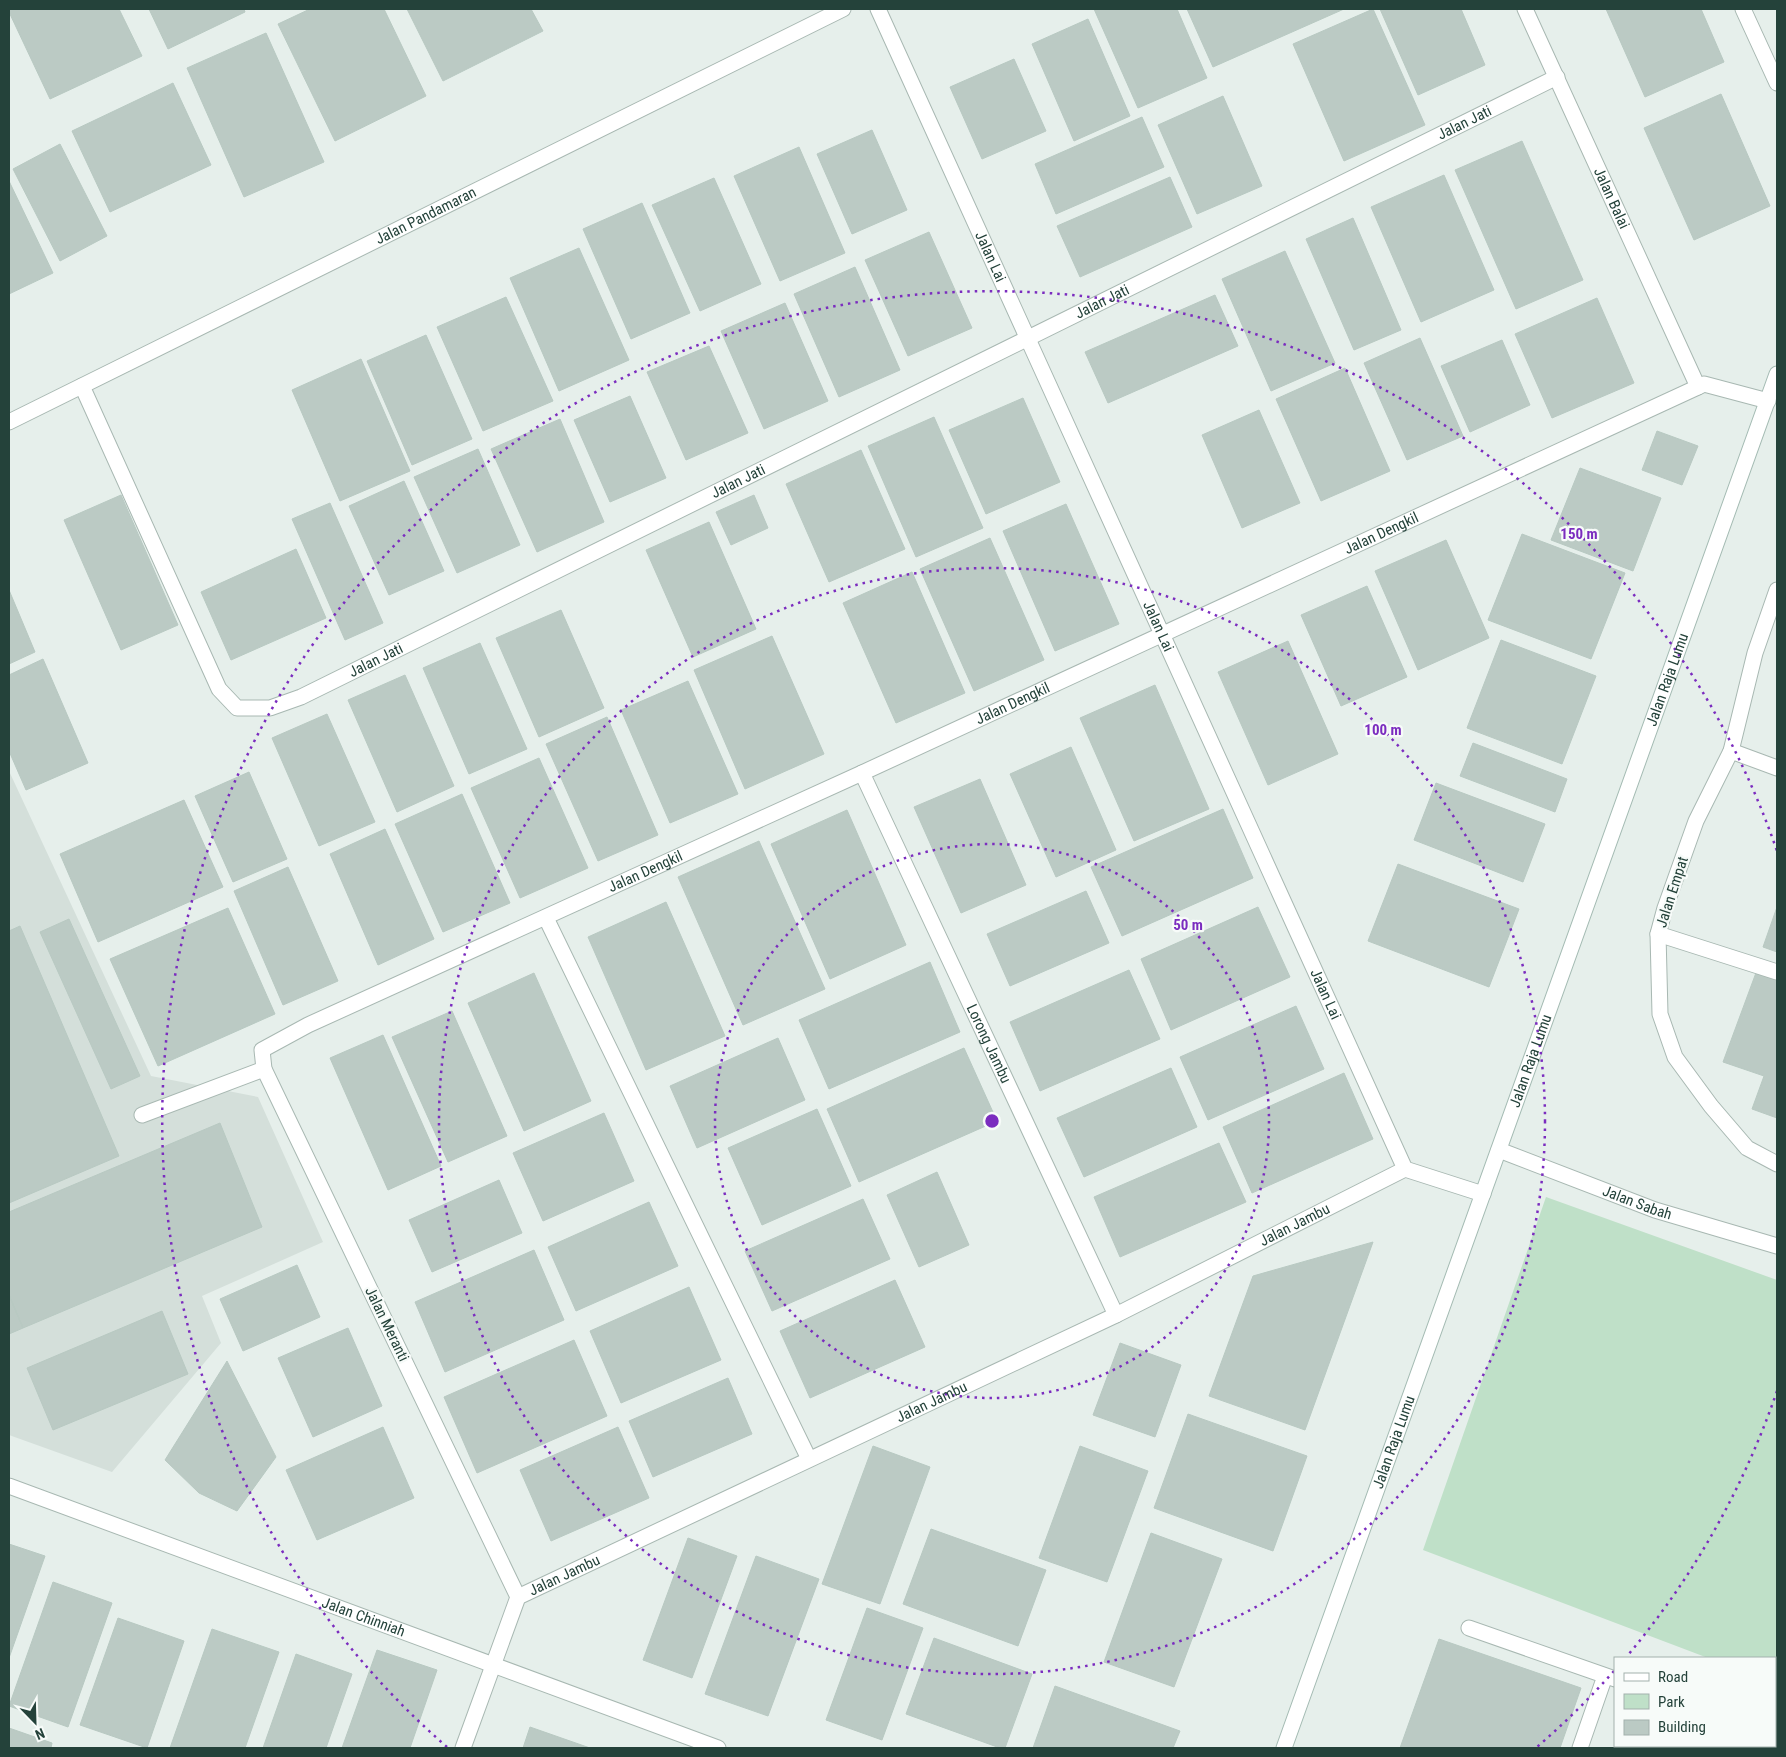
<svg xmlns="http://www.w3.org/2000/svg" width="1786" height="1757" font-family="'Roboto Condensed',sans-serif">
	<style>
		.built { fill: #d4dfda }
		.green { fill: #bfe0c8 }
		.building { fill: #bbcac4; stroke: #b8c9c2 }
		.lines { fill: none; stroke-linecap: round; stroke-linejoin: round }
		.lane-casing { stroke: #a8b8b2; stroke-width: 17 }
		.street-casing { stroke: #a8b8b2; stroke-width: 17 }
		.secondary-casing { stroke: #a4bbb3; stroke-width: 17 }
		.lane { stroke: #fff; stroke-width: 15 }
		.street { stroke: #fff; stroke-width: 15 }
		.secondary { stroke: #fff; stroke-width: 15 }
		.ring { fill: none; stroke: #7b2cbf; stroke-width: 2.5; stroke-dasharray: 2.5 5 }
		.labels { text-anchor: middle; stroke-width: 4.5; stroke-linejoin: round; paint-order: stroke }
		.street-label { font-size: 15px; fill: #24423a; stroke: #f7fbf9 }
		.centre { fill: #7b2cbf; stroke: #f7fbf9; stroke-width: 2.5 }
		.ring-label { font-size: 15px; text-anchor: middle; font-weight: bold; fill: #7b2cbf; stroke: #f7fbf9; stroke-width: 4.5; stroke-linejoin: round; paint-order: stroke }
	</style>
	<rect width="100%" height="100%" fill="#e6efeb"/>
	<!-- built -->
	<path class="built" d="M9 771 151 1076 258 1097 323 1242 202 1296 221 1343 112 1472 9 1435Z"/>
	<!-- green -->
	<path class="green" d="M1546 1197 1777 1280V1684H1775V1658H1708L1423 1550Z"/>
	<!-- building -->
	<path class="building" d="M9 9H119L142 56 50 99 9 12Z
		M149 9H244L245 12 168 49Z
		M310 9H384L426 96 335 141 278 24Z
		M407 9H531L543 31 443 81Z
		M1094 9H1177L1207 78 1138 108Z
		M1187 9H1344L1213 67Z
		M1373 9 1425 125 1344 161 1293 44Z
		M1380 9H1461L1485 65 1418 95Z
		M1606 9H1701L1724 62 1645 97Z
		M1088 19 1130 116 1074 141 1032 44Z
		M266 33 324 162 244 197 187 68Z
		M1014 59 1046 131 982 159 950 87Z
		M173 83 211 165 110 212 72 131Z
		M1721 94 1770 206 1694 240 1644 128Z
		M1223 96 1262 186 1197 214 1158 125Z
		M1142 117 1164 167 1056 214 1035 164Z
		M872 130 907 210 852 234 817 154Z
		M1522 141 1583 280 1516 309 1455 170Z
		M60 144 107 236 60 261 13 169Z
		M799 147 845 253 780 281 734 176Z
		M1444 175 1494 290 1421 322 1371 207Z
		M1170 177 1192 227 1080 277 1057 226Z
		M714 178 761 284 700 311 652 205Z
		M9 181 53 273 9 294Z
		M642 203 690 313 631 339 583 229Z
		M1353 218 1401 330 1354 350 1306 239Z
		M929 232 972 328 908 356 865 260Z
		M579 248 629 360 559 391 510 278Z
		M1285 251 1335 363 1271 391 1222 279Z
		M855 267 900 370 839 397 794 294Z
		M1215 295 1238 346 1108 403 1085 352Z
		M506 297 553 401 483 431 437 327Z
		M1597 298 1634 383 1552 418 1515 334Z
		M785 303 828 401 764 429 721 331Z
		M426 335 472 439 412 465 367 361Z
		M1420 338 1463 436 1407 460 1364 363Z
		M1502 340 1530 405 1470 432 1441 366Z
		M709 346 748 433 686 460 647 372Z
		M361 359 410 471 340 501 292 390Z
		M1345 368 1390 471 1321 501 1276 399Z
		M630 396 666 478 610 502 574 420Z
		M1023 398 1060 482 986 514 949 430Z
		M1259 410 1300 503 1242 528 1202 435Z
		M934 417 983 528 916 557 868 446Z
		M560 419 604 522 537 552 491 449Z
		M1657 431 1698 446 1682 485 1642 470Z
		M478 449 520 545 457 573 414 477Z
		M861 450 905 549 829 582 786 484Z
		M1580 468 1661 498 1633 571 1551 540Z
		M404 481 444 571 389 595 349 506Z
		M121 495 178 625 121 650 64 520Z
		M754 495 768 528 731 545 716 512Z
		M330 503 383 623 345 640 292 519Z
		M1066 504 1119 624 1055 651 1003 531Z
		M709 522 756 629 693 657 646 550Z
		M1522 534 1625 573 1591 659 1488 620Z
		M990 538 1044 660 974 691 920 569Z
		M1446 540 1489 638 1418 670 1375 571Z
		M296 549 326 618 231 660 201 592Z
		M912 572 965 693 896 723 843 603Z
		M1367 586 1407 677 1341 706 1301 615Z
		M9 590 35 652 9 664Z
		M561 610 604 708 539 737 496 638Z
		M772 636 824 754 745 789 694 670Z
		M1501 640 1596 676 1562 764 1467 728Z
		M1288 641 1338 754 1268 785 1218 672Z
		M480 643 527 749 469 774 423 668Z
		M43 659 88 763 26 790 9 751V675Z
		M405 675 454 786 397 812 348 700Z
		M688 681 738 794 670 823 621 710Z
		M1155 685 1209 809 1134 841 1080 718Z
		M327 714 375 822 319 846 272 738Z
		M607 717 658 835 598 861 546 744Z
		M1473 743 1567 779 1555 812 1460 776Z
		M1071 747 1116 850 1056 877 1010 774Z
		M539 758 588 868 520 898 471 788Z
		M249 772 287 859 233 882 195 796Z
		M980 779 1026 885 961 913 914 807Z
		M1436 783 1545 824 1523 882 1414 840Z
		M462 794 510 903 443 932 395 824Z
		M184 800 223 887 98 942 60 854Z
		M1223 809 1253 878 1122 936 1091 867Z
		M847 810 906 945 830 979 771 844Z
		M385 829 434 939 378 965 330 854Z
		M759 841 825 989 743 1025 678 877Z
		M1398 864 1519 909 1489 987 1368 941Z
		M288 867 338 981 283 1005 234 891Z
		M1086 891 1109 943 1010 986 987 934Z
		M666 902 725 1036 646 1070 588 937Z
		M1258 907 1290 977 1171 1030 1141 959Z
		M1777 907V952L1763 947Z
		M228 908 275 1014 158 1066 110 959Z
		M69 919 140 1076 111 1089 40 932Z
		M20 926 119 1156 9 1203V931Z
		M930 962 960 1032 829 1089 799 1020Z
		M1129 970 1160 1039 1040 1091 1010 1022Z
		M1757 970 1777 977V1118L1752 1109 1764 1076 1723 1062Z
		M534 973 591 1101 524 1131 468 1003Z
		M1296 1006 1324 1069 1208 1120 1180 1057Z
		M452 1011 507 1136 448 1162 392 1037Z
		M383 1035 441 1166 388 1190 330 1058Z
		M778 1038 805 1100 697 1148 670 1086Z
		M964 1048 997 1121 859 1182 827 1109Z
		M1171 1068 1197 1127 1084 1177 1057 1118Z
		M1344 1073 1373 1139 1252 1193 1223 1127Z
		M817 1109 851 1186 762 1225 728 1148Z
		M604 1113 634 1181 543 1221 513 1153Z
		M220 1123 262 1227 23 1328 9 1295V1212Z
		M1219 1143 1246 1202 1120 1257 1094 1197Z
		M937 1172 969 1245 919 1267 887 1195Z
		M499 1180 522 1233 432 1272 409 1220Z
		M863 1199 890 1259 772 1311 745 1251Z
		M649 1202 678 1266 576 1311 548 1247Z
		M1373 1242 1305 1430 1209 1396 1253 1276Z
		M534 1250 564 1320 445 1372 415 1302Z
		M297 1265 320 1317 243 1351 220 1299Z
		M895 1280 925 1347 810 1398 780 1331Z
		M689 1287 721 1360 621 1403 590 1331Z
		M9 1295 23 1328 9 1334Z
		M162 1311 188 1374 53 1430 27 1368Z
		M348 1328 382 1406 313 1437 278 1358Z
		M574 1340 607 1416 477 1473 444 1397Z
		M1120 1343 1181 1365 1155 1437 1093 1415Z
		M227 1361 276 1457 237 1511 199 1493 165 1460Z
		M728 1378 752 1434 653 1477 629 1421Z
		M1188 1414 1307 1456 1273 1551 1154 1508Z
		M383 1427 414 1498 317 1540 286 1470Z
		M618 1427 649 1498 551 1541 520 1470Z
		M873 1446 930 1467 880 1604 822 1584Z
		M1080 1446 1148 1471 1107 1582 1039 1558Z
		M931 1529 1046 1570 1018 1646 903 1604Z
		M1151 1533 1222 1559 1174 1687 1104 1662Z
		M688 1538 737 1556 692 1678 643 1660Z
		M9 1544 45 1556 9 1658Z
		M756 1556 819 1579 768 1716 705 1694Z
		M53 1582 112 1603 68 1727 9 1706Z
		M867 1608 923 1628 882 1740 826 1720Z
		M118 1618 184 1641 147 1748 80 1725Z
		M212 1629 279 1652 245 1748H170Z
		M934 1638 1032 1674 1005 1748H1000L906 1714Z
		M1439 1639 1581 1688 1560 1748H1400Z
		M377 1650 437 1670 410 1748H342Z
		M296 1654 352 1674 326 1748H263Z
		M1055 1686 1180 1731 1173 1748H1033Z
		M530 1727 590 1748H523Z
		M9 1728 52 1743 51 1748H9Z"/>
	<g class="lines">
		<!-- lane casing -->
		<g class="lane-casing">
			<path id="lane" d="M1743 9 1777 83
				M1658 934 1777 972
				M142 1115 264 1069
				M1469 1628 1615 1679
				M1775 1738 1777 1739
				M1580 1748 1605 1676"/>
		</g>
		<!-- street casing -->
		<g class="street-casing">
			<g id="street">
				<path id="s1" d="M878 9 1405 1169 1483 1194"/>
				<path id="s2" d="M1525 9 1698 387"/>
				<path id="s3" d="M82 386 219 689 237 708H270L301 697 1557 77"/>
				<path id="s4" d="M9 422 843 9"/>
				<path d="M1777 590 1755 653 1731 751 1696 821 1665 908 1658 934 1660 1014 1675 1057 1711 1106 1747 1148 1777 1164"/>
				<path d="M1731 751 1777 768"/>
				<path id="s5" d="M862 773 1116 1315"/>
				<path d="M546 918 809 1459"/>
				<path id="s6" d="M1499 1150 1655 1210 1777 1246"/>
				<path id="s7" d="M9 1486 718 1748"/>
				<path id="s8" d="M518 1597 264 1069 262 1050 308 1025 862 773 1698 387 1704 384 1768 401"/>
				<path id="s9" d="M463 1748 518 1597 1116 1315 1405 1169"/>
			</g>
		</g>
		<!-- secondary casing -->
		<g class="secondary-casing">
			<g id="secondary">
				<path id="s10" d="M1284 1748 1777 374"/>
			</g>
		</g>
		<!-- lane -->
		<use href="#lane" class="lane"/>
		<!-- street -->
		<use href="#street" class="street"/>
		<!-- secondary -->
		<use href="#secondary" class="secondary"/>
	</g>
	<!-- distance rings -->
	<g class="ring">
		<circle cx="992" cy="1121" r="277"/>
		<circle cx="992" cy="1121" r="553"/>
		<path d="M1777 1391A830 830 0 0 1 1628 1655M1614 1671A830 830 0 0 1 1537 1747M447 1747A830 830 0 1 1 1777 851"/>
	</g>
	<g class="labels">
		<!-- street labels -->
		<g class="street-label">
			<text dy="5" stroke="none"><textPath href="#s3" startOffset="1722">Jalan Jati</textPath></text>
			<text dy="5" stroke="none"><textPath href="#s2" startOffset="208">Jalan Balai</textPath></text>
			<text dy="5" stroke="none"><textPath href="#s4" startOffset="465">Jalan Pandamaran</textPath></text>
			<text dy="5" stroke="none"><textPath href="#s1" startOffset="272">Jalan Lai</textPath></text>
			<text dy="5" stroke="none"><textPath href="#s3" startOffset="1318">Jalan Jati</textPath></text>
			<text dy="5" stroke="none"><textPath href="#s3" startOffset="912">Jalan Jati</textPath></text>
			<text dy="5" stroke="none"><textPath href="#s8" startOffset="1838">Jalan Dengkil</textPath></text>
			<text dy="5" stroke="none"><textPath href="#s1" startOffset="678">Jalan Lai</textPath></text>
			<text dy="5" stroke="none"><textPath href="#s3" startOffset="508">Jalan Jati</textPath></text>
			<text dy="5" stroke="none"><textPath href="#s10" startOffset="1135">Jalan Raja Lumu</textPath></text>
			<text dy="5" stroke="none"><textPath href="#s8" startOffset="1432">Jalan Dengkil</textPath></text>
			<text dy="5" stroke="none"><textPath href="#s8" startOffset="1028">Jalan Dengkil</textPath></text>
			<text transform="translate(1672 892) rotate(-72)" y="5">Jalan Empat</text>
			<text dy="5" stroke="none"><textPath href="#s1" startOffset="1082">Jalan Lai</textPath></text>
			<text dy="5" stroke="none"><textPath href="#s5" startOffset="299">Lorong Jambu</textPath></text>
			<text dy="5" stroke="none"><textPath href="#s10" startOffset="730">Jalan Raja Lumu</textPath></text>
			<text dy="5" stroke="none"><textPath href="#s6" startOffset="148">Jalan Sabah</textPath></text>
			<text dy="5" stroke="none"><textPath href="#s9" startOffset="1022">Jalan Jambu</textPath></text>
			<text transform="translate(387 1324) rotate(64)" y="5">Jalan Meranti</text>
			<text dy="5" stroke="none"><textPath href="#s9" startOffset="618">Jalan Jambu</textPath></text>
			<text dy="5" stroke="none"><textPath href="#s10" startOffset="325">Jalan Raja Lumu</textPath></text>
			<text dy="5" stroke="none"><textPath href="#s9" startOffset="212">Jalan Jambu</textPath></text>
			<text dy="5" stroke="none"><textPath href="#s7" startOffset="378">Jalan Chinniah</textPath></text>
		</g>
	</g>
	<circle cx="992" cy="1121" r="8" class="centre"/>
	<g class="ring-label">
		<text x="1579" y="539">150 m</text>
		<text x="1383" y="735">100 m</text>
		<text x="1188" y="930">50 m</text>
	</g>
	<!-- border -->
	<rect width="1786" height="1757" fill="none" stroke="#24423a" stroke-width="20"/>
	<!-- legend -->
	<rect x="1614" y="1657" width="162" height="90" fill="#f7fbf9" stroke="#a3b1ad"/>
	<rect x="1624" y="1673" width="25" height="8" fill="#ffffff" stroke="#a3b1ad"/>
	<text x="1658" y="1682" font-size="15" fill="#24423a">Road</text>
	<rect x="1624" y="1694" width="25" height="15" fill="#bfe0c8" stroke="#a3b1ad"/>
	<text x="1658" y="1707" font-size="15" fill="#24423a">Park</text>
	<rect x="1624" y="1720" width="25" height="15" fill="#bbcac4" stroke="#a3b1ad"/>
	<text x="1658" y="1732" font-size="15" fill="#24423a">Building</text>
	<!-- north arrow -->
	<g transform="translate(35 1722) rotate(157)" stroke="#f7fbf9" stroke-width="4" paint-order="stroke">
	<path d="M0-4L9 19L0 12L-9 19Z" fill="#24423a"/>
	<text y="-8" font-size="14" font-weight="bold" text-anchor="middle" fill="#24423a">N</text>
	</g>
</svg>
